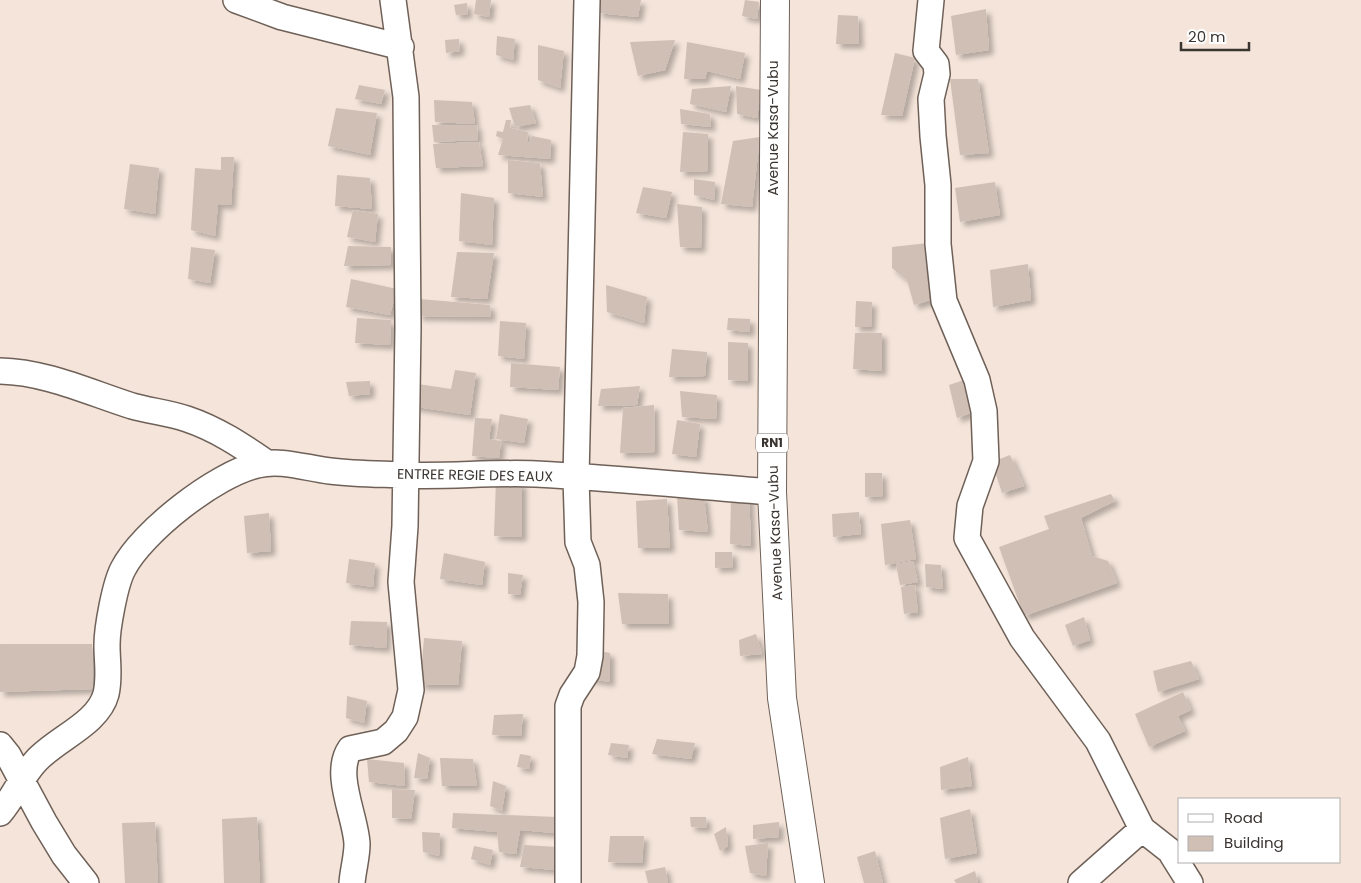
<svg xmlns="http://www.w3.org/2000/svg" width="1361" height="883" font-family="Poppins,sans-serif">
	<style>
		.building { fill: #cfbfb5; filter: url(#shadow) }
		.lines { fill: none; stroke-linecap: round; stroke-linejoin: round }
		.minor-casing { stroke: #6f6158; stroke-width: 28 }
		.trunk-casing { stroke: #6f6158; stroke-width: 30 }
		.minor { stroke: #fff; stroke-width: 25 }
		.trunk { stroke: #fff; stroke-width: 28 }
		.labels { text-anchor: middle; stroke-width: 4; stroke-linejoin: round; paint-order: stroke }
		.shield { fill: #fff; stroke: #76726f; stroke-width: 1 }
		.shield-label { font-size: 12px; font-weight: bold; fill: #3b3531 }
		.street-label { font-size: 14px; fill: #3b3531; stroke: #fff }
	</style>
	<defs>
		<filter id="shadow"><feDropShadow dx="4.5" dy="4.5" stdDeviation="2.5" flood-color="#0004"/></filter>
	</defs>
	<rect width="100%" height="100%" fill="#f4e4d9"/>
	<!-- building -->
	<path class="building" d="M476 0H491L489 17 474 14Z
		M599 0H641L638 17 598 13Z
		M745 0 759 2 757 19 742 16Z
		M467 3 468 14 456 15 454 5Z
		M986 9 989 50 956 55 951 16Z
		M838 15 858 16 859 44H836Z
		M497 36 515 39 513 60 496 55Z
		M459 39 460 51 446 53 445 40Z
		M675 40 665 70 638 76 630 42Z
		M687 42 745 53 740 79 707 71 705 79H684Z
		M538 45 564 51 560 88 538 80Z
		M895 53 915 58 902 116 881 115Z
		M950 79H978L989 153 960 155Z
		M359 85 385 90 381 104 355 99Z
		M731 86 726 112 690 104 692 89Z
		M736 86 761 90 757 118 737 114Z
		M434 100 472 102 475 124 435 122Z
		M530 105 536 123 515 127 509 108Z
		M336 108 377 113 370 155 328 146Z
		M680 109 710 114 711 127 681 124Z
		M506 120H511L510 128 528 132 527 142 529 143 532 136 551 140 550 159 498 155 503 139 496 136 497 131 503 132Z
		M432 125H477L478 140 434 142Z
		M683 132 708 134V171L680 172Z
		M760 137 752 207 721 204 733 141Z
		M479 142 483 166 436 168 433 144Z
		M221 157H234L231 205 218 204 215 236 191 230 195 168 221 170Z
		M508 160 540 163 543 197 508 193Z
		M130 164 159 168 155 214 124 209Z
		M337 175 370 178 372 209 335 206Z
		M694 179 715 182 714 200 694 195Z
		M995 182 1000 215 960 222 955 188Z
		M643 187 672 192 666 218 636 213Z
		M461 193 494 198 492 245 459 241Z
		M677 204 702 207 701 248 680 247Z
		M353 210 378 214 375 242 347 237Z
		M928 243 934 299 914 305 907 280 892 268V247Z
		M348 246 391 247V265L344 266Z
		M191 247 215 250 210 283 188 279Z
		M457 252 494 253 487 299 451 297Z
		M1028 264 1031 300 993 307 990 270Z
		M351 279 397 289 390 315 346 307Z
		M606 285 647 297 644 323 607 312Z
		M419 299 490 305 491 317 418 316Z
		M856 301 872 302 871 327H855Z
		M357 318 391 320 390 345 355 343Z
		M728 318 750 319V332L727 330Z
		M500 321 526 323 524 359 498 356Z
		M855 333H882V371L853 369Z
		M728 342 748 343V381L728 380Z
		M672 349 707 352 705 376 669 377Z
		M511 363 560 367 558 390 510 387Z
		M455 370 476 373 470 415 410 406 411 383 451 389Z
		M970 378 979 410 957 418 949 385Z
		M370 381V394L349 396 346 382Z
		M640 386 637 405 598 406 601 389Z
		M680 391 717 395 716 419 682 417Z
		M654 405 655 452 620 453 623 408Z
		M500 414 528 419 524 443 496 439Z
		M475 418 492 419 489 439 501 441 499 458 472 456Z
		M677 420 700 424 696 457 672 454Z
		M1010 455 1024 486 1002 493 992 462Z
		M865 473H882L883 496 865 497Z
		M496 481 522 483V537L494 536Z
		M749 490 751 546 730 544 731 497Z
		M1111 494 1115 501 1081 518 1092 556 1108 561 1117 583 1024 616 999 547 1049 529 1044 516Z
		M677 495 704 497 708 532 679 530Z
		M667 499 670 548H638L636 501Z
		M859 512 861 534 833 537 832 514Z
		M269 513 271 551 247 553 244 516Z
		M910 520 916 559 885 565 881 524Z
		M715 552H732L733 567 715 568Z
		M444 553 485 562 482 585 440 579Z
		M349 559 375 563 373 587 346 583Z
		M913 561 918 582 900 585 896 564Z
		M925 564 941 565 943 589 926 587Z
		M508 573 523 575 520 595 508 594Z
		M915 585 918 612 904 614 901 587Z
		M618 593 668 594 669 624H622Z
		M1084 617 1090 640 1073 646 1065 625Z
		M351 621 387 622 386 648 349 645Z
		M756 634 762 654 740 656 739 640Z
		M424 638 462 641 458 685H420Z
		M0 644H92L93 689 0 692Z
		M594 650 610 653V682L590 679Z
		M1191 661 1199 679 1158 692 1153 671Z
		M1183 692 1191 710 1178 716 1185 731 1149 747 1135 714Z
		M347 696 367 701 364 723 346 718Z
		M523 714 521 736 492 735 494 715Z
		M657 739 695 743 691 759 652 754Z
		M611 743 629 745 627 758 608 755Z
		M418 753 430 758 427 779 414 778Z
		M520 754 531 756 529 769 517 767Z
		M968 757 972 786 941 790 940 767Z
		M440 758 473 759 477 786H442Z
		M367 759 404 763 405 786 369 782Z
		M493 781 506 786 502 811 490 806Z
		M392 789 415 790 411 819 392 818Z
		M970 809 977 853 945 859 940 818Z
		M453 813 557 817 554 833 520 830 516 854 499 852 497 832 452 828Z
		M257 817 260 883H224L222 819Z
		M690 817H706L707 828 691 827Z
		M155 822 158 883H125L122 823Z
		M779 822V837L753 839V825Z
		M726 827 728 846 720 851 714 834Z
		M422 832 440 833 439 856 423 852Z
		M610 836H644L642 863 608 862Z
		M768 843 766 876 750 873 745 846Z
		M524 845 558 847 555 870 520 867Z
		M474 846 493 850 490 865 471 859Z
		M875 851 883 883H864L857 857Z
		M665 867 668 883H648L645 871Z
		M975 871 978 883H956L954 880Z"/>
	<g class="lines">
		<!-- minor casing -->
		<g class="minor-casing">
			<path id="minor" d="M236 0 282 17 401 47
				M931 0 926 51 936 64 937 74 931 99 933 136 938 185V244L944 301 977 380 984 411 986 461 970 506 967 538 1022 638 1098 741 1142 829 1170 851 1190 883
				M0 371C46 372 88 392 132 406 150 411 169 413 187 419 217 429 242 446 267 463
				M0 745 8 755 44 822 64 855 86 883
				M0 813C14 797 21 777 36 761 57 738 98 724 106 694 110 677 107 663 107 645 107 628 115 584 123 569 142 532 216 474 257 465 281 459 305 468 330 471 354 474 379 474 403 475 447 477 492 472 536 474 615 478 693 486 772 492
				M352 883C353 870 357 857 357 844 356 817 333 774 350 749L383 742 396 731 405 717 411 690 401 582 405 526 408 327 406 97 393 0
				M568 883V706L572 695 587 672 590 656 591 602 587 565 578 542 576 478 587 0
				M1081 883 1142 829"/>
		</g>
		<!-- trunk casing -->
		<g class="trunk-casing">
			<path id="trunk" d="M775 0 772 492 782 698 810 883"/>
		</g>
		<!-- minor -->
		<use href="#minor" class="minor"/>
		<!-- trunk -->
		<use href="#trunk" class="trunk"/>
	</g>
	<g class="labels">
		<!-- shield labels -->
		<rect class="shield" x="756" y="433.5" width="32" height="19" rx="4"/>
		<g class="shield-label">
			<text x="772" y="447">RN1</text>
		</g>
		<!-- street labels -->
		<g class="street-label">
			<text transform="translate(773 128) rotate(-90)" y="5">Avenue Kasa-Vubu</text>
			<text transform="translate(475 475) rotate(1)" y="5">ENTREE REGIE DES EAUX</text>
			<text transform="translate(775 533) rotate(-92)" y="5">Avenue Kasa-Vubu</text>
		</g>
	</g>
	<!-- legend -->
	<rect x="1178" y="798" width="162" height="65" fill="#ffffff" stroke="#b1aead"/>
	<rect x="1188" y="814" width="25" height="8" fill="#ffffff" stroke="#b1aead"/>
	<text x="1224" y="823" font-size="15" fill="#3b3531">Road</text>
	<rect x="1188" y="836" width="25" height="15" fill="#cfbfb5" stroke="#b1aead"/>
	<text x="1224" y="848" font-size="15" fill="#3b3531">Building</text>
	<!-- scale -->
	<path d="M1181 42v8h68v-8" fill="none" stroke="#3b3531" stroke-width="2.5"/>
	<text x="1188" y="42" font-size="15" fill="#3b3531" stroke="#ffffff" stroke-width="4" paint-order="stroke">20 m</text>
</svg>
